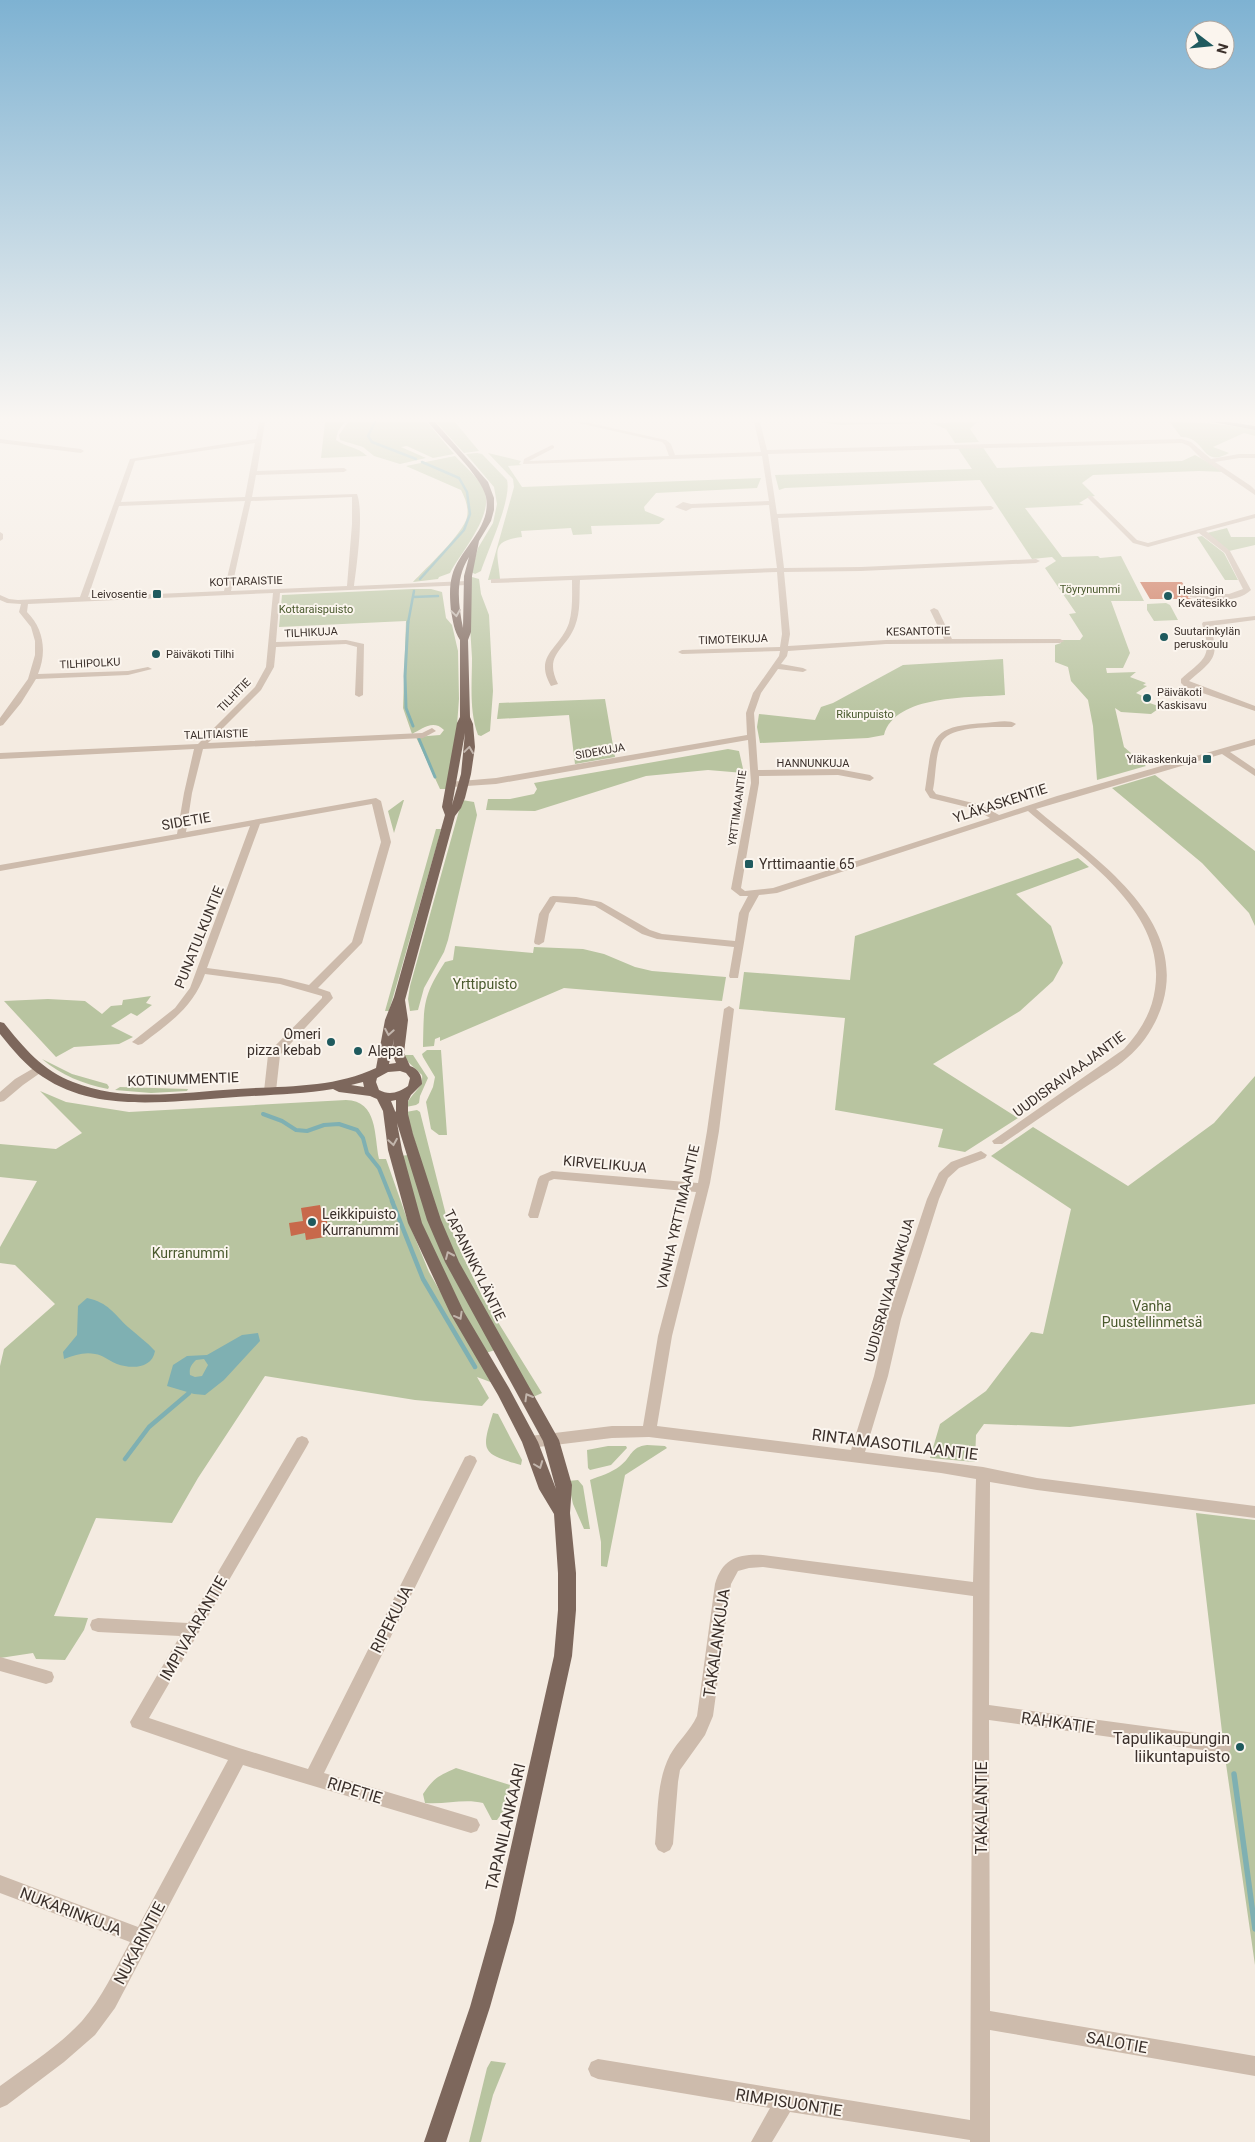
<svg xmlns="http://www.w3.org/2000/svg" width="1255" height="2142" font-family="Roboto,sans-serif">
	<style>
		.green { fill: #b8c4a0 }
		.water { fill: #7fb0b2; fill-rule: evenodd }
		.lines { fill: none; stroke-linecap: round; stroke-linejoin: round }
		.stream-far4 { stroke: #7fb0b2; stroke-width: 2.5 }
		.stream-far3 { stroke: #7fb0b2; stroke-width: 3 }
		.stream-far2 { stroke: #7fb0b2; stroke-width: 4 }
		.stream-far1 { stroke: #7fb0b2; stroke-width: 4.5 }
		.stream { stroke: #7fb0b2; stroke-width: 5.5 }
		.building { fill: #c8694b }
		.minor { fill: #cdbbac; fill-rule: evenodd }
		.major { fill: #7d675c; fill-rule: evenodd }
		.oneway { stroke: #c2b5ac }
		.poi-dot { fill: #1f5a5e; stroke: #fbf5ee; stroke-width: 2 }
		.labels { text-anchor: middle; stroke-width: 4; stroke-linejoin: round; paint-order: stroke }
		.far-street-label { font-size: 11px; fill: #3b302b; stroke: #fbf5ee }
		.far-park-label { font-size: 11px; fill: #4a5a2e; stroke: #fbf5ee }
		.far-poi-label { font-size: 11px; fill: #3b302b; stroke: #fbf5ee; text-anchor: start }
		.street-label { font-size: 14px; fill: #3b302b; stroke: #fbf5ee }
		.poi-label { font-size: 14px; fill: #3b302b; stroke: #fbf5ee; text-anchor: start }
		.park-label { font-size: 14px; fill: #4a5a2e; stroke: #fbf5ee }
		.near-street-label { font-size: 16px; fill: #3b302b; stroke: #fbf5ee }
		.near-poi-label { font-size: 16px; fill: #3b302b; stroke: #fbf5ee; text-anchor: end }
	</style>
	<rect width="100%" height="100%" fill="#f4ebe1"/>
	<!-- green -->
	<path class="green" d="M325 422H345L338 431 336 440C347 448 357 446 367 456L321 458Z
		M348 422H427L454 454 433 458 407 446 401 447 426 458 400 464 374 456 363 447 340 440 339 435Z
		M436 422H455L479 451 464 453Z
		M820 422 948 423 950 422H999H977L970 429 979 442 955 443 946 429 931 423 840 425Z
		M1170 422C1199 422 1227 424 1255 430V436L1244 433 1213 447 1229 453C1201 469 1206 436 1181 437Z
		M982 446 997 468 1182 461 1195 455 1226 472 1199 471 1093 475 1082 483 1095 496 1089 497 1079 503 1084 505 1025 508 1062 557 1098 556 1100 558 1121 556 1144 601H1111L1130 653 1123 668H1106L1107 673 1136 672 1130 677 1146 683 1143 685 1147 686 1136 693 1145 697 1141 700 1161 707 1151 714 1121 712 1115 708 1124 747 1146 766 1097 780 1093 726 1088 700 1071 681 1068 667 1055 662V645L1061 643 1060 640H1080L1083 636 1069 614 1076 613 1045 568 1056 561 1052 557 1032 559 980 480 785 488 779 490 775 475 972 469 957 447Z
		M477 453 482 454 507 480C512 499 488 550 481 571L475 574 471 572 478 548 493 523 497 504 494 487 466 454Z
		M488 453 521 461 519 464 522 465 508 466 522 487 761 478 757 488 656 493 644 507 645 511 665 519 659 524 591 526 592 534 573 535 571 528 521 531 522 537C489 541 498 552 500 579L488 580 514 487 513 479Z
		M455 456C464 466 477 476 483 488 497 512 461 552 450 573L439 577 438 579 413 582C425 569 464 533 467 517 469 507 465 498 461 490L406 466Z
		M1227 528 1231 537H1255V545L1229 551 1207 533Z
		M1202 536 1224 553 1238 580H1225L1197 537Z
		M472 577 479 579 481 594 489 615 493 691 490 731 481 736 478 735C469 711 472 683 472 658 471 637 467 596 472 577Z
		M413 589H431L442 592 446 618 452 625 458 651 459 699 456 739 447 789H440L416 737 440 735 444 730C433 719 422 729 412 734L403 708 406 621 279 627 282 595Z
		M1166 603 1170 605 1178 620 1154 621 1147 610V604Z
		M1003 659 1005 695C971 698 895 694 884 735L868 738 760 743 757 727 759 714 815 720 821 707 833 703 903 665Z
		M605 699 615 757 575 764 569 715 497 719 499 703Z
		M728 749 739 751 744 773 708 770 646 776 535 811 486 810 488 799H510L534 794 537 789 534 783Z
		M1155 775 1255 851V926L1249 913 1202 863 1112 788Z
		M403 800H404L394 833 388 811Z
		M462 800 474 802 477 815 448 940 444 952 424 988 418 1010 410 1011 408 999 410 986Z
		M436 829H441L438 841 389 1011H385Z
		M1078 858 1089 867 1016 894 1051 926 1063 963 1053 981 1020 1011 933 1064 1018 1118 965 1152 938 1147 943 1129 835 1110 845 1018 739 1009 744 972 850 980 855 936Z
		M455 946 533 953 534 947 583 949 604 954 635 967 652 971 726 977 722 1001 564 988 440 1041V1037L435 1039 434 1046 423 1047C424 1006 422 997 445 962L453 960Z
		M151 996 146 1003 152 1005 137 1016 131 1013 111 1026 133 1037 119 1044 74 1047 56 1057 4 1001 48 999 85 1001 102 1014 111 1006 122 1005 123 1000Z
		M427 1050H441L447 1135H439L431 1129 426 1102 433 1087 435 1077 423 1057 422 1054Z
		M404 1055H413L428 1078 420 1096 419 1103 416 1105 406 1107C409 1094 424 1089 422 1075L406 1060Z
		M42 1059 72 1074 107 1084 109 1087 108 1089C83 1084 61 1075 42 1059Z
		M1255 1076V1404L1070 1427 984 1424 976 1435 975 1462 930 1458 940 1424 986 1391 1031 1332 1043 1334 1071 1209 991 1156 1033 1127 1128 1186 1214 1123Z
		M120 1087 188 1089 187 1091 151 1093 115 1090Z
		M40 1091 66 1102 129 1112 346 1100C378 1101 374 1135 379 1159H386L406 1216 429 1272 493 1383 477 1377 489 1398 482 1406 415 1400 265 1376 198 1478 172 1523 96 1518 54 1616 88 1618 84 1630 65 1660 36 1659 33 1653 0 1658V1366L4 1349 55 1304 15 1265 0 1263V1247L37 1181 0 1177V1144L56 1149 82 1133Z
		M417 1110 420 1112 447 1219 459 1248 483 1298 542 1393 533 1397 472 1290 440 1224 406 1112Z
		M408 1155 495 1350 486 1353 464 1315 419 1218 400 1156Z
		M493 1413 498 1414 522 1460 521 1465C481 1454 481 1451 493 1413Z
		M647 1445 665 1446 667 1448 625 1475 607 1567 601 1566V1542L590 1480C600 1476 611 1473 620 1466 632 1457 630 1447 647 1445Z
		M608 1446H626L627 1448 611 1465 590 1470 588 1468 587 1450Z
		M578 1480 583 1486 590 1529H584L573 1504 568 1481Z
		M1196 1513 1255 1520V1965L1225 1757Z
		M456 1768 510 1785 505 1809 497 1820H492L483 1803C464 1798 445 1805 425 1803L423 1794C434 1778 438 1776 456 1768Z
		M491 2061 506 2063 493 2095 481 2142H469L487 2068Z"/>
	<!-- water -->
	<path class="water" d="M87 1298C109 1303 113 1313 128 1327 137 1335 147 1342 155 1351 152 1369 131 1369 117 1364 109 1361 103 1355 95 1354 84 1352 75 1355 64 1359L63 1352 77 1335 78 1306Z
		M258 1333 260 1341 224 1380 205 1395 194 1394 167 1386 173 1365 187 1356 207 1355 242 1335ZM204 1359 208 1365 202 1376 195 1377 190 1375C189 1368 191 1365 196 1360Z"/>
	<g class="lines">
		<!-- stream-far4 -->
		<path class="stream-far4" d="M375 422 368 436 372 442 416 459
			M420 579 464 530 470 514 467 492 459 478 422 462
			M413 597 438 596
			M408 623 414 591"/>
		<!-- stream-far3 -->
		<path class="stream-far3" d="M408 622 405 676 406 708 413 726
			M419 739 435 777"/>
		<!-- stream-far2 -->
		<path class="stream-far2" d="M263 1114 282 1121 296 1130 307 1131 324 1125 339 1124 357 1130 363 1138 367 1153 379 1168 393 1203"/>
		<!-- stream-far1 -->
		<path class="stream-far1" d="M392 1201 423 1279 475 1367
			M125 1459 149 1427 189 1393"/>
		<!-- stream -->
		<path class="stream" d="M1234 1774 1255 1929"/>
	</g>
	<!-- building -->
	<path class="building" d="M1140 582H1182L1189 593 1188 598 1192 599H1150Z
		M320 1205 322 1215 326 1214 328 1230H324L325 1237 306 1240 305 1233 291 1236 289 1223 303 1221 301 1208Z"/>
	<g class="lines">
		<!-- minor -->
		<path class="minor" d="M259 422H265L257 471 344 468 347 470 344 472 256 475 252 497 357 494C364 512 357 564 354 586L467 581 471 583 467 585 280 593 276 642 346 640 364 644 363 695 359 697 355 695 357 647 346 644 276 647 274 667 261 690 208 743 422 733 432 728 436 731 423 738 203 749 192 793 186 832 376 798 381 801 391 842 362 943 318 988 330 992 333 998 280 1055 276 1091 270 1095 264 1091 268 1055 274 1047 322 998V996L280 984 205 974C193 1008 169 1023 142 1044L138 1045 132 1042 175 1008 190 988 250 826 0 871V865L177 834 184 793 194 749 0 759V753L198 744 255 687 266 667 273 593 28 604 27 612C44 629 47 652 38 674L128 671 148 667 152 669 128 675 36 679 21 703 3 725 0 726V718L28 679 35 655V641L31 627 19 612 21 604 7 603 0 600V595L9 599 18 600 80 597 130 459 256 439ZM255 443 245 497 121 502 135 461ZM352 497V524L347 586 231 591 251 501ZM245 501 224 591 88 597 119 506ZM372 804 381 842 352 942 309 985 281 978 207 968 260 824Z
			M574 422H585L666 440 671 444 675 455 761 452 754 422H760L767 450 1182 439 1191 442 1211 459 1239 454H1255V458H1239L1215 462 1251 486 1255 490V495L1201 458 1189 446 1182 443 768 454 777 514 991 506 994 508 991 510 778 518 784 568 861 567 1036 559 1040 561 1036 563 861 571 784 572 790 634 788 646 886 640 944 639 930 610 934 608 938 610 952 639H1060L1064 641 1060 643 886 644 788 651 787 656 781 664 803 668 807 670 803 672 778 669 761 693 754 713 758 770 838 769 870 775 874 778 870 781 838 775 759 776V783L741 888 745 891 773 888 990 818 975 809 930 798 925 790C933 739 927 726 986 723 995 722 1010 719 1016 724L1012 727C995 727 949 725 941 743 935 757 936 775 933 790L936 794 981 805 999 815 1057 796 1255 739V745L1230 752 1255 769V776L1222 754 1036 809C1092 857 1187 916 1163 1002 1157 1023 1144 1044 1127 1058 1115 1069 1100 1077 1087 1086 1058 1105 1030 1125 1002 1144H994L992 1141 1124 1049C1140 1032 1152 1012 1155 989 1167 910 1080 856 1028 811L777 893 759 895 749 913 738 978H730L729 976 734 947 657 939 642 934 595 906 556 902 549 914 544 942 539 945 535 944 534 942 539 914 550 897 553 896 576 897 601 902 650 930 662 934 735 941 739 913 748 896H740L731 889 751 783 748 740 496 784 452 787 449 786V782L496 778 747 735 746 713 753 693 779 656 780 651 682 654 678 652 682 650 780 647 782 634 777 572 580 580C579 595 581 611 575 626 566 650 543 654 558 684L551 686C533 655 560 649 569 623 573 609 572 594 572 580L494 583H491V579L777 568 769 505 692 508 686 511 675 507 683 502 691 504 769 501 762 456 523 464 524 459 552 445 554 446V448L529 461 669 456 665 445 662 442Z
			M0 439 81 449 84 451 81 453 0 443Z
			M1088 496H1092L1137 540 1148 543 1255 514V518L1206 531 1230 551 1251 590C1237 604 1208 600 1190 597L1189 595 1193 593 1229 594 1243 589 1225 553 1199 533 1148 547 1133 543 1088 498Z
			M0 532 3 534V539L0 541Z
			M1255 616V620L1210 626C1221 658 1212 661 1189 681L1255 706V711L1185 687 1181 683V679C1205 658 1213 657 1202 624L1203 622Z
			M729 1006 734 1009 719 1131 710 1183 672 1336 657 1426 851 1450 874 1376 887 1319 927 1199 939 1173 951 1162 981 1151 987 1155 985 1158 959 1168 948 1178 939 1199 901 1319 888 1376 865 1452 983 1467 1037 1478 1255 1506V1518L1037 1490 990 1482 989 1705 1224 1737 1230 1739 1232 1745 1230 1751 1224 1753 989 1720 990 2011 1255 2056V2076L990 2030V2142H970V2140L790 2112 772 2142H751L770 2108 598 2079 591 2076 588 2069 591 2062 598 2059 970 2120 973 1596 763 1567 749 1568 738 1571 731 1584 713 1716 705 1735 680 1770 678 1782 673 1844 670 1850 664 1853 658 1850 655 1844C658 1815 656 1782 670 1755 678 1741 690 1731 697 1716L715 1584C723 1558 738 1554 763 1555L973 1582 976 1479 941 1473 649 1437 612 1438 530 1448 525 1446 523 1442 525 1438 530 1436 612 1426H643L658 1336 696 1192 554 1179 549 1181 538 1218H530L528 1215 538 1179 540 1176 552 1171 698 1183 707 1131 724 1009Z
			M39 1065 43 1067 45 1069 43 1071 23 1085 4 1101 0 1102V1092L15 1079Z
			M302 1436 307 1438 309 1442 307 1446 149 1718 239 1748 308 1769 465 1457 470 1455 475 1457 477 1461 324 1773 471 1817 477 1819 480 1825 477 1831 471 1833 243 1765 115 2008 95 2035 64 2062 7 2105 0 2108V2086C27 2066 59 2046 82 2021 102 1998 115 1969 130 1942L0 1893V1875L138 1927 228 1760 132 1727 130 1722 180 1636 98 1632 92 1630 90 1625 92 1620 98 1618 188 1623 297 1438Z
			M0 1657 46 1670 52 1672 54 1677 52 1682 46 1684 0 1671Z"/>
		<!-- major -->
		<path class="major" d="M428 422H435L488 482 494 498V510L491 521 479 541 472 576 471 632 468 640 470 717 473 724 475 747 471 774 465 798 461 808 455 816 405 1000 408 1020 404 1053 410 1066C419 1069 422 1076 422 1084L411 1095 408 1101V1114L413 1134 441 1220 459 1262 559 1440 572 1485 570 1513 576 1573V1610L572 1656 514 1922 490 2007 446 2142H424L470 2007 494 1922 554 1656 558 1610V1573L554 1514 539 1489 522 1442 498 1395 450 1313 408 1223 388 1150 383 1111 377 1099 370 1096 339 1092 333 1089C297 1095 259 1095 223 1098 164 1102 95 1112 43 1077 26 1066 13 1050 0 1034V1022L4 1023C23 1047 43 1071 73 1082 125 1103 184 1092 238 1089 284 1086 335 1088 376 1068L385 1020 394 997 445 815 442 807 457 723 460 717V640C454 631 453 621 451 611 450 600 449 587 452 576 459 549 492 528 486 497 481 475 443 441 428 422ZM469 557 464 576 463 628C458 603 455 579 469 557ZM465 733 461 774 452 805ZM394 1039 392 1053 396 1063 389 1064ZM400 1071 406 1073 410 1078 408 1086C399 1092 390 1096 379 1090L376 1082 377 1078 388 1072ZM363 1082 364 1087 351 1085ZM391 1101 396 1100V1112L395 1111ZM397 1123 427 1220 445 1262 543 1441 556 1489 538 1442 509 1388 464 1312 422 1223 402 1150Z
			M1213 422H1229L1255 426V430Z"/>
	</g>
	<!-- one-way arrows -->
	<defs><path id="oneway-chevron" d="M-2-3.5L2.5 0L-2 3.5" fill="none" stroke-width="1.6" stroke-linecap="round" stroke-linejoin="round" transform="scale(1.25)"/></defs>
	<g class="oneway">
		<use href="#oneway-chevron" transform="translate(456 613) rotate(82)"/>
		<use href="#oneway-chevron" transform="translate(469 750) rotate(-82)"/>
		<use href="#oneway-chevron" transform="translate(389 1032) rotate(100)"/>
		<use href="#oneway-chevron" transform="translate(393 1142) rotate(81)"/>
		<use href="#oneway-chevron" transform="translate(449 1255) rotate(-114)"/>
		<use href="#oneway-chevron" transform="translate(459 1316) rotate(61)"/>
		<use href="#oneway-chevron" transform="translate(528 1397) rotate(-120)"/>
		<use href="#oneway-chevron" transform="translate(539 1465) rotate(69)"/>
	</g>
	<!-- sky -->
	<linearGradient id="sky" x2="0" y2="1"><stop stop-color="#7eb2d2"/><stop offset="0.58" stop-color="#faf6f2"/><stop offset="1" stop-color="#faf6f2" stop-opacity="0"/></linearGradient>
	<rect width="1255" height="722" fill="url(#sky)"/>
	<!-- markers -->
	<g class="poi-dot">
		<rect x="152" y="589" width="10" height="10" rx="2.5"/>
		<circle cx="1168" cy="596" r="5"/>
		<circle cx="1164" cy="637" r="5"/>
		<circle cx="156" cy="654" r="5"/>
		<circle cx="1147" cy="698" r="5"/>
		<rect x="1202" y="754" width="10" height="10" rx="2.5"/>
		<rect x="744" y="859" width="10" height="10" rx="2.5"/>
		<circle cx="331" cy="1042" r="5"/>
		<circle cx="358" cy="1051" r="5"/>
		<circle cx="312" cy="1222" r="5"/>
		<circle cx="1240" cy="1747" r="5"/>
	</g>
	<g class="labels">
		<!-- far-street labels -->
		<g class="far-street-label">
			<text transform="translate(246 581) rotate(-2)" y="4">KOTTARAISTIE</text>
			<text transform="translate(918 631) rotate(-1)" y="4">KESANTOTIE</text>
			<text transform="translate(311 632) rotate(-3)" y="4">TILHIKUJA</text>
			<text transform="translate(733 639) rotate(-2)" y="4">TIMOTEIKUJA</text>
			<text transform="translate(90 663) rotate(-3)" y="4">TILHIPOLKU</text>
			<text transform="translate(234 695) rotate(-46)" y="4">TILHITIE</text>
			<text transform="translate(216 734) rotate(-2)" y="4">TALITIAISTIE</text>
			<text transform="translate(600 751) rotate(-10)" y="4">SIDEKUJA</text>
			<text x="813" y="767">HANNUNKUJA</text>
			<text transform="translate(737 808) rotate(-82)" y="4">YRTTIMAANTIE</text>
		</g>
		<!-- far-park labels -->
		<g class="far-park-label">
			<text x="1090" y="593">Töyrynummi</text>
			<text x="316" y="613">Kottaraispuisto</text>
			<text x="865" y="718">Rikunpuisto</text>
		</g>
		<!-- far-poi labels -->
		<g class="far-poi-label">
			<text x="1178" y="594">Helsingin<tspan x="1178" dy="13">Kevätesikko</tspan></text>
			<text x="147" y="598" text-anchor="end">Leivosentie</text>
			<text x="1174" y="635">Suutarinkylän<tspan x="1174" dy="13">peruskoulu</tspan></text>
			<text x="166" y="658">Päiväkoti Tilhi</text>
			<text x="1157" y="696">Päiväkoti<tspan x="1157" dy="13">Kaskisavu</tspan></text>
			<text x="1197" y="763" text-anchor="end">Yläkaskenkuja</text>
		</g>
		<!-- street labels -->
		<g class="street-label">
			<text transform="translate(1000 803) rotate(-18)" y="5">YLÄKASKENTIE</text>
			<text transform="translate(186 821) rotate(-10)" y="5">SIDETIE</text>
			<text transform="translate(199 937) rotate(-68)" y="5">PUNATULKUNTIE</text>
			<text transform="translate(1069 1074) rotate(-36)" y="5">UUDISRAIVAAJANTIE</text>
			<text transform="translate(183 1079) rotate(-2)" y="5">KOTINUMMENTIE</text>
			<text transform="translate(605 1164) rotate(5)" y="5">KIRVELIKUJA</text>
			<text transform="translate(678 1217) rotate(-77)" y="5">VANHA YRTTIMAANTIE</text>
			<text transform="translate(475 1265) rotate(64)" y="5">TAPANINKYLÄNTIE</text>
			<text transform="translate(889 1290) rotate(-74)" y="5">UUDISRAIVAAJANKUJA</text>
		</g>
		<!-- poi labels -->
		<g class="poi-label">
			<text x="759" y="869">Yrttimaantie 65</text>
			<text x="321" y="1039" text-anchor="end">Omeri<tspan x="321" dy="16">pizza kebab</tspan></text>
			<text x="368" y="1056">Alepa</text>
			<text x="322" y="1219">Leikkipuisto<tspan x="322" dy="16">Kurranummi</tspan></text>
		</g>
		<!-- park labels -->
		<g class="park-label">
			<text x="485" y="989">Yrttipuisto</text>
			<text x="190" y="1258">Kurranummi</text>
			<text x="1152" y="1311">Vanha<tspan x="1152" dy="16">Puustellinmetsä</tspan></text>
		</g>
		<!-- near-street labels -->
		<g class="near-street-label">
			<text transform="translate(895 1444) rotate(7)" y="6">RINTAMASOTILAANTIE</text>
			<text transform="translate(391 1619) rotate(-63)" y="6">RIPEKUJA</text>
			<text transform="translate(193 1628) rotate(-60)" y="6">IMPIVAARANTIE</text>
			<text transform="translate(716 1643) rotate(-82)" y="6">TAKALANKUJA</text>
			<text transform="translate(1058 1722) rotate(8)" y="6">RAHKATIE</text>
			<text transform="translate(355 1790) rotate(17)" y="6">RIPETIE</text>
			<text transform="translate(981 1808) rotate(-90)" y="6">TAKALANTIE</text>
			<text transform="translate(505 1827) rotate(-77)" y="6">TAPANILANKAARI</text>
			<text transform="translate(71 1911) rotate(21)" y="6">NUKARINKUJA</text>
			<text transform="translate(139 1943) rotate(-62)" y="6">NUKARINTIE</text>
			<text transform="translate(1117 2042) rotate(10)" y="6">SALOTIE</text>
			<text transform="translate(789 2102) rotate(9)" y="6">RIMPISUONTIE</text>
		</g>
		<!-- near-poi labels -->
		<g class="near-poi-label">
			<text x="1230" y="1744">Tapulikaupungin<tspan x="1230" dy="18">liikuntapuisto</tspan></text>
		</g>
	</g>
	<!-- north arrow -->
	<g transform="translate(1210 45) rotate(106)"><circle r="24" fill="#fbf5ee" stroke="#aea6a0"/>
	<path d="M0-4L9 19L0 12L-9 19Z" fill="#1f5a5e"/>
	<text y="-8" font-size="14" font-weight="bold" text-anchor="middle" fill="#3b302b">N</text>
	</g>
</svg>
